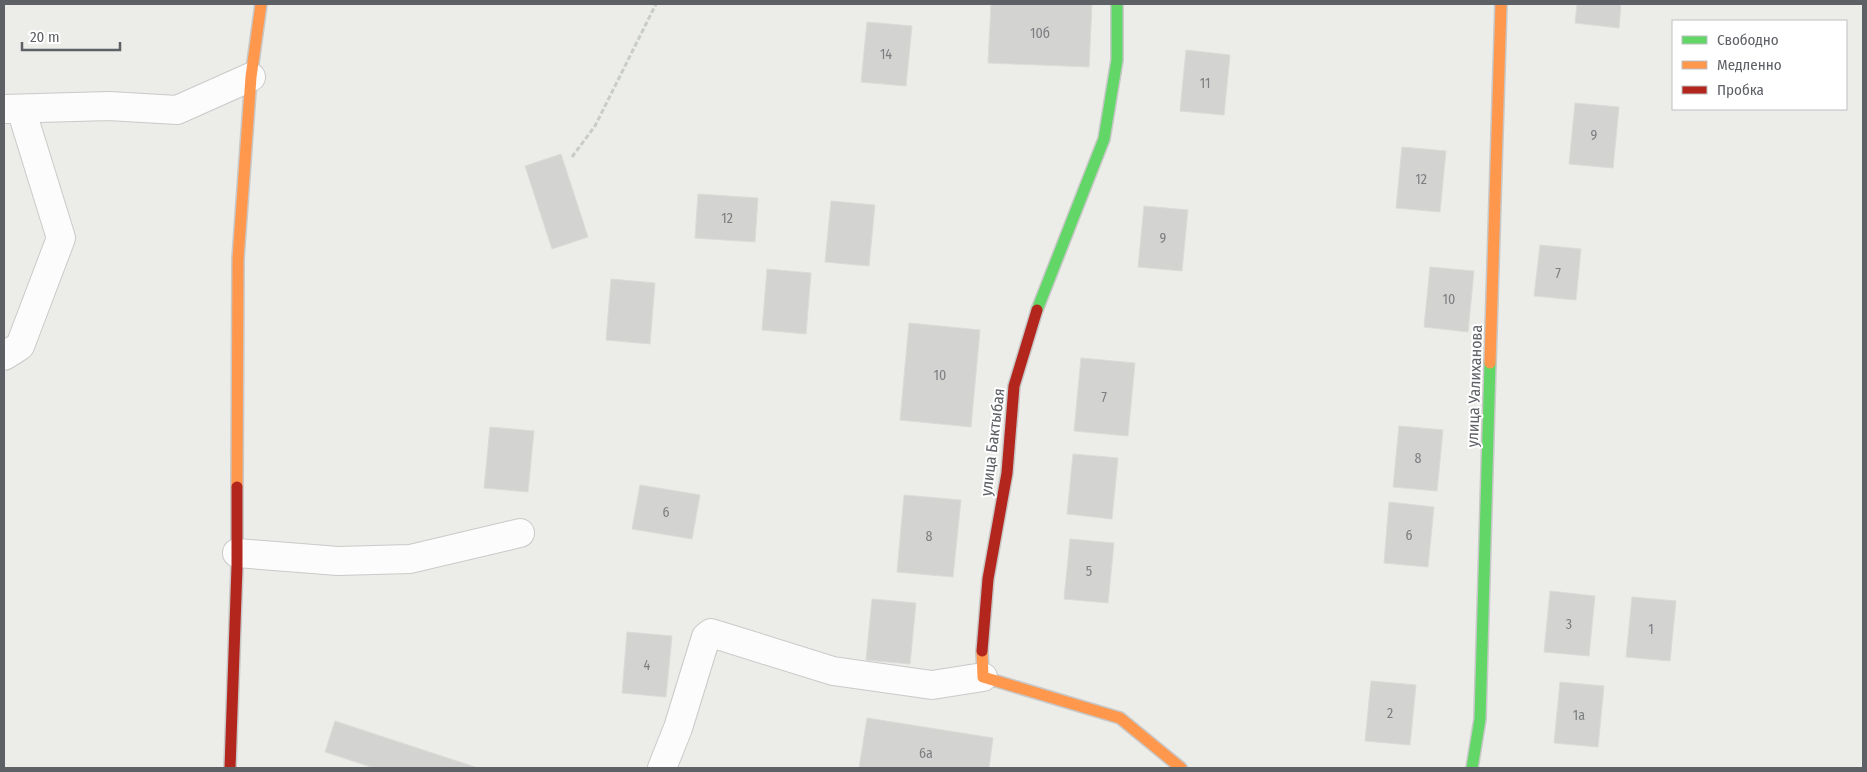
<svg xmlns="http://www.w3.org/2000/svg" width="1867" height="772" font-family="'Fira Sans Condensed',sans-serif">
	<style>
		.building { fill: #d3d3d1; stroke: #dcdbd7 }
		.lines { fill: none; stroke-linecap: round; stroke-linejoin: round }
		.street-casing { stroke: #c9cac9; stroke-width: 30 }
		.fast-casing { stroke: #c8c8c8; stroke-width: 14 }
		.slow-casing { stroke: #c8c8c8; stroke-width: 14 }
		.jam-casing { stroke: #c8c8c8; stroke-width: 14 }
		.path { stroke: #c8cdcb; stroke-width: 3; stroke-dasharray: 5 2.5; stroke-linecap: butt }
		.street { stroke: #fcfcfc; stroke-width: 28 }
		.fast { stroke: #63d668; stroke-width: 11 }
		.slow { stroke: #ff974d; stroke-width: 11 }
		.jam { stroke: #b3261e; stroke-width: 11 }
		.labels { text-anchor: middle; stroke-width: 4; stroke-linejoin: round; paint-order: stroke }
		.number-label { font-size: 14px; fill: #7c7e81 }
		.street-label { font-size: 16px; fill: #5d6065; stroke: #fff }
	</style>
	<rect width="100%" height="100%" fill="#ecece8"/>
	<!-- building -->
	<path class="building" d="M991 4H1092L1089 67 988 63Z
		M1577 4H1621L1619 28 1575 23Z
		M867 22 912 26 906 86 861 82Z
		M1186 50 1230 55 1224 115 1180 111Z
		M1575 103 1619 107 1613 168 1569 164Z
		M1402 147 1446 151 1440 212 1396 208Z
		M561 154 588 237 552 249 525 166Z
		M698 194 758 198 755 242 695 238Z
		M831 201 875 205 869 266 825 262Z
		M1144 206 1188 210 1182 271 1138 267Z
		M1540 245 1581 249 1576 300 1534 296Z
		M1430 267 1474 271 1468 332 1424 327Z
		M767 269 811 273 806 334 762 330Z
		M611 279 655 283 650 344 606 340Z
		M909 323 980 330 971 427 900 420Z
		M1081 358 1135 363 1128 436 1074 431Z
		M1399 426 1443 430 1437 491 1393 487Z
		M490 427 534 431 528 492 484 488Z
		M1073 454 1118 458 1112 519 1067 514Z
		M640 485 700 495 692 539 632 529Z
		M904 495 961 500 953 577 897 572Z
		M1389 502 1434 507 1428 567 1384 563Z
		M1070 539 1114 543 1108 603 1064 599Z
		M1550 591 1595 596 1589 656 1544 652Z
		M1632 597 1676 601 1670 661 1626 657Z
		M872 599 916 603 910 664 866 660Z
		M627 632 672 636 666 697 622 693Z
		M1371 681 1416 685 1410 745 1365 741Z
		M1560 682 1604 686 1598 747 1554 743Z
		M867 718 993 738 989 768H859Z
		M335 721 478 768H374L325 752Z"/>
	<g class="lines">
		<!-- street casing -->
		<g class="street-casing">
			<path id="street" d="M4 109 109 106 177 110 251 77
				M4 356 20 346 61 238 21 109
				M237 553 338 561 410 559 520 533
				M662 768 678 728 706 637 711 633 833 671 932 685 983 677"/>
		</g>
		<!-- fast casing -->
		<g class="fast-casing">
			<path id="fast" d="M1037 310 1104 139 1117 60V4
				M1472 768 1480 719 1490 363"/>
		</g>
		<!-- slow casing -->
		<g class="slow-casing">
			<path id="slow" d="M1490 363 1501 4
				M237 487 238 259 251 77 261 4
				M982 651 983 677 1120 718 1181 768"/>
		</g>
		<!-- jam casing -->
		<g class="jam-casing">
			<path id="jam" d="M982 651 988 579 1007 473 1014 386 1037 310
				M230 768 237 567V487"/>
		</g>
		<!-- path -->
		<path class="path" d="M572 157 595 126 656 4"/>
		<!-- street -->
		<use href="#street" class="street"/>
		<!-- fast -->
		<use href="#fast" class="fast"/>
		<!-- slow -->
		<use href="#slow" class="slow"/>
		<!-- jam -->
		<use href="#jam" class="jam"/>
	</g>
	<g class="labels">
		<!-- number labels -->
		<g class="number-label">
			<text x="1040" y="38">10б</text>
			<text x="886" y="59">14</text>
			<text x="1205" y="88">11</text>
			<text x="1594" y="140">9</text>
			<text x="1421" y="184">12</text>
			<text x="727" y="223">12</text>
			<text x="1163" y="243">9</text>
			<text x="1558" y="278">7</text>
			<text x="1449" y="304">10</text>
			<text x="940" y="380">10</text>
			<text x="1104" y="402">7</text>
			<text x="1418" y="463">8</text>
			<text x="666" y="517">6</text>
			<text x="1409" y="540">6</text>
			<text x="929" y="541">8</text>
			<text x="1089" y="576">5</text>
			<text x="1569" y="629">3</text>
			<text x="1651" y="634">1</text>
			<text x="647" y="670">4</text>
			<text x="1390" y="718">2</text>
			<text x="1579" y="720">1а</text>
			<text x="926" y="758">6а</text>
		</g>
		<!-- street labels -->
		<g class="street-label">
			<text transform="translate(1474 386) rotate(-88)" y="6">улица Уалиханова</text>
			<text transform="translate(992 442) rotate(-83)" y="6">улица Бактыбая</text>
		</g>
	</g>
	<!-- border -->
	<rect width="1867" height="772" fill="none" stroke="#5d6065" stroke-width="10"/>
	<!-- legend -->
	<rect x="1672" y="20" width="175" height="90" fill="#ffffff" stroke="#bebfc1"/>
	<rect x="1682" y="36" width="25" height="8" fill="#63d668" stroke="#bebfc1"/>
	<text x="1717" y="45" font-size="15" fill="#5d6065">Свободно</text>
	<rect x="1682" y="61" width="25" height="8" fill="#ff974d" stroke="#bebfc1"/>
	<text x="1717" y="70" font-size="15" fill="#5d6065">Медленно</text>
	<rect x="1682" y="86" width="25" height="8" fill="#b3261e" stroke="#bebfc1"/>
	<text x="1717" y="95" font-size="15" fill="#5d6065">Пробка</text>
	<!-- scale -->
	<path d="M22 42v8h98v-8" fill="none" stroke="#5d6065" stroke-width="2.5"/>
	<text x="30" y="42" font-size="15" fill="#5d6065" stroke="#ffffff" stroke-width="4" paint-order="stroke">20 m</text>
</svg>
